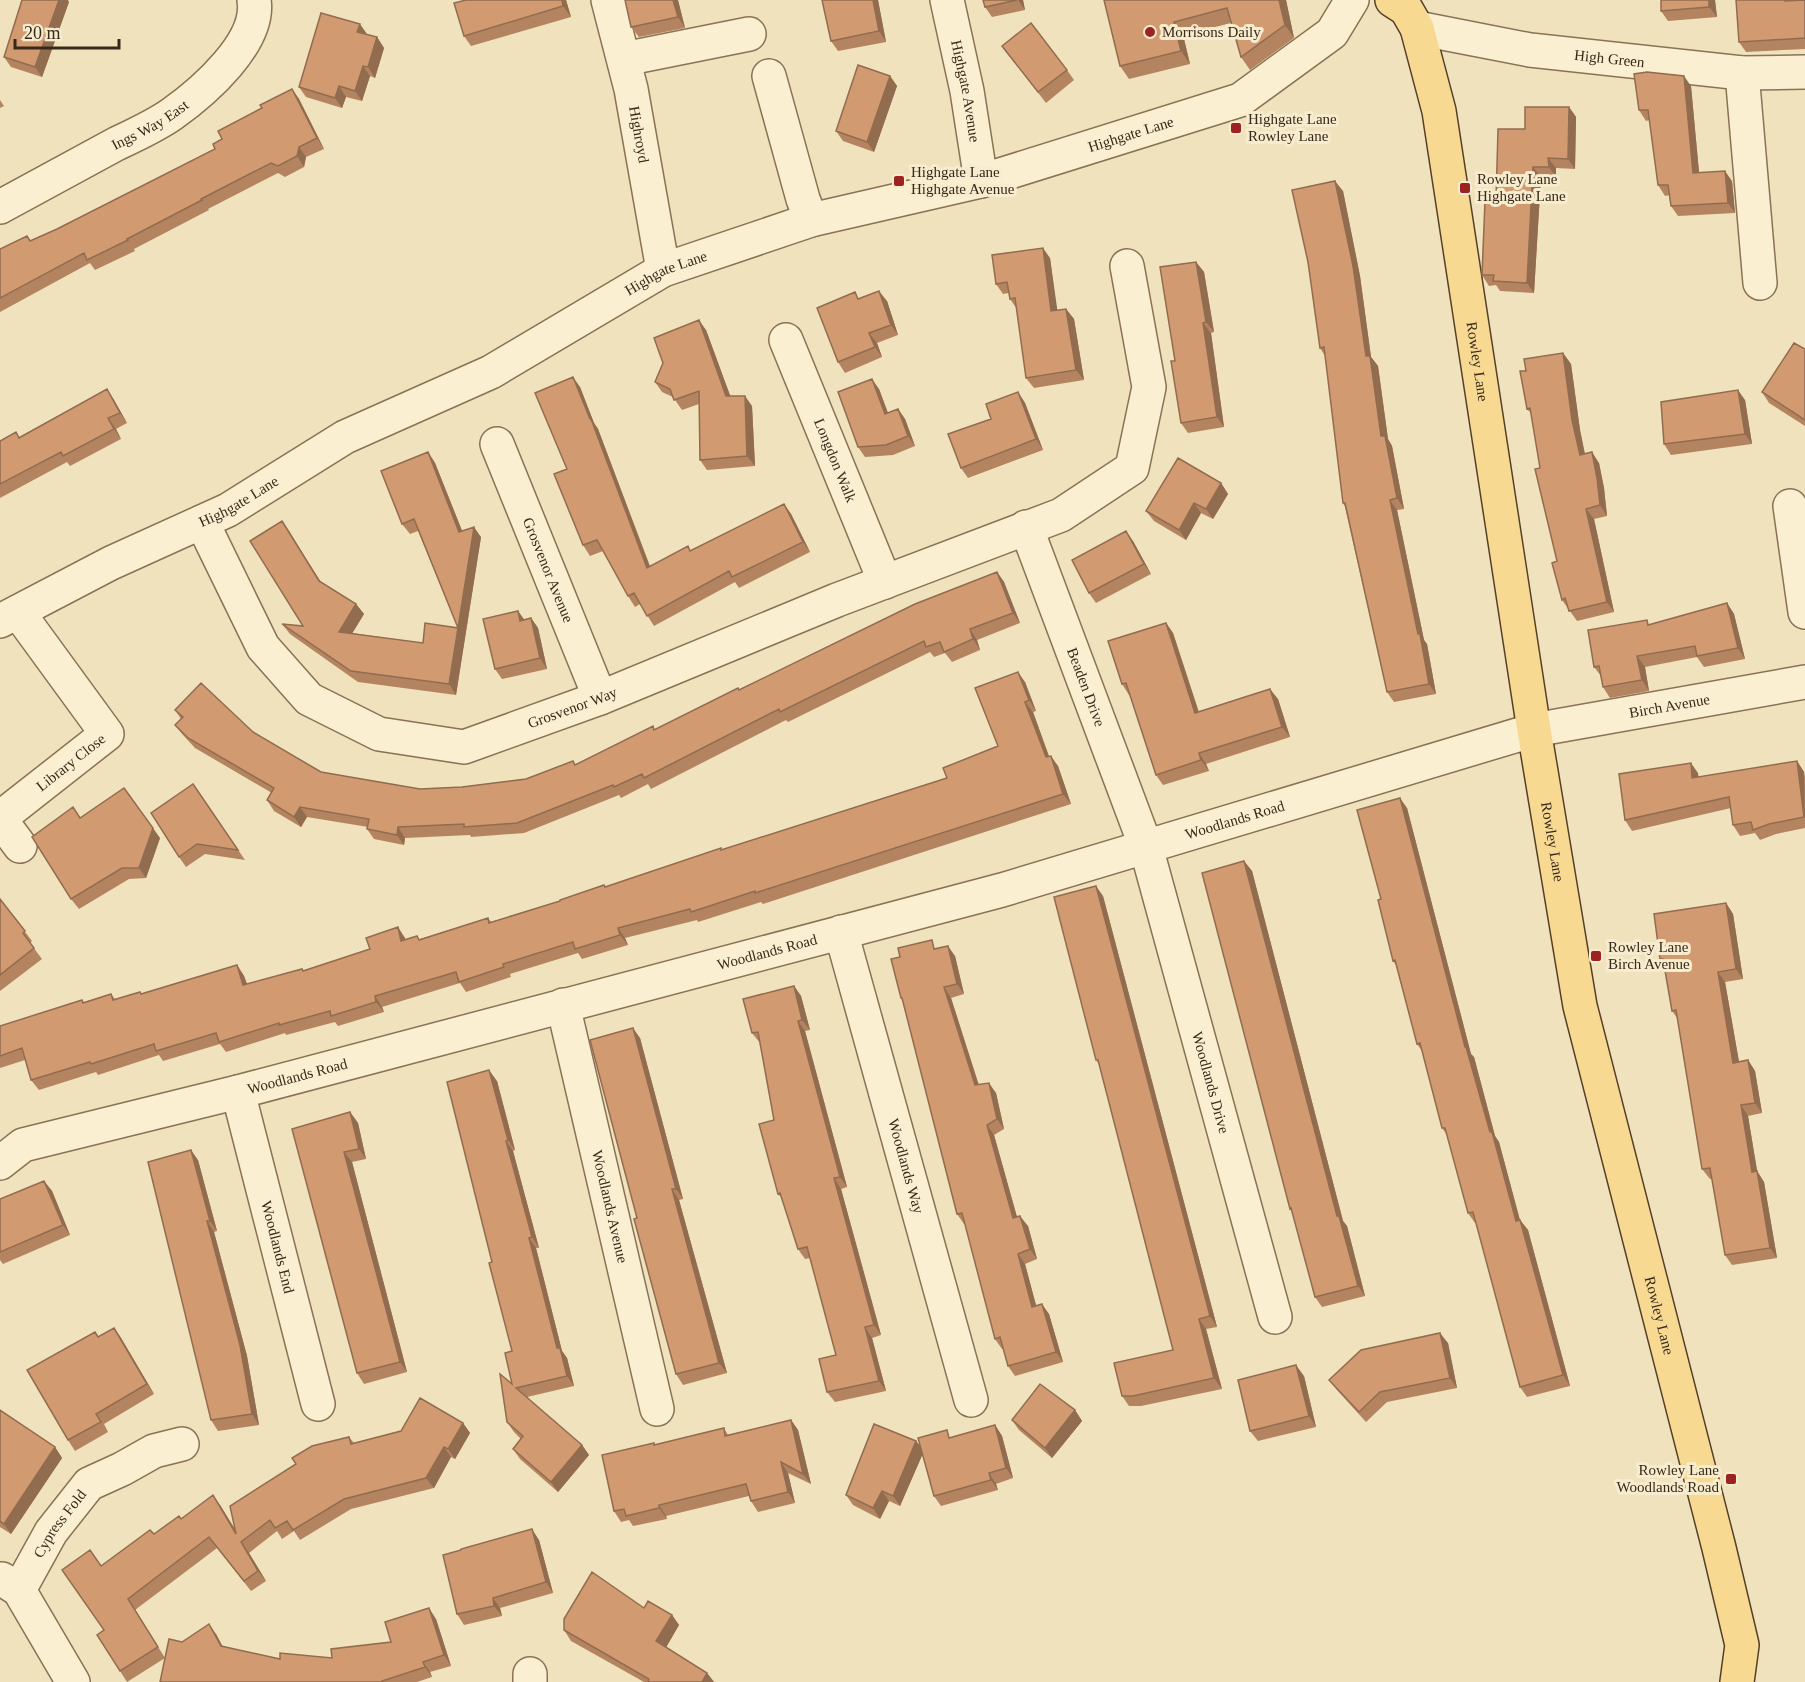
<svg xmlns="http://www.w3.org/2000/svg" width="1805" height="1682" font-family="'Times New Roman',serif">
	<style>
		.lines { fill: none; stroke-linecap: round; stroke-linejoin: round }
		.minor-casing { stroke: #897255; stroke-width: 36 }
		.major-casing { stroke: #57402a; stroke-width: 36 }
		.minor { stroke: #fbefd1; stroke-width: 33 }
		.major { stroke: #f7d992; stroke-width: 33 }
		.wall { fill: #b48461 }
		.shaded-wall { fill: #926c4f }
		.building { fill: #d19a71; stroke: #926c4f; stroke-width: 1.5 }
		.poi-dot { fill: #9c2322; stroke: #f7eccd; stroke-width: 2 }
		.labels { text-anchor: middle; stroke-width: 6; stroke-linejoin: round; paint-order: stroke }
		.poi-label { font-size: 15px; fill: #38291b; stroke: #f7eccd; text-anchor: start }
		.street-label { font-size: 15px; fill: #38291b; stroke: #f7eccd }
	</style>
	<rect width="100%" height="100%" fill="#f0e2bd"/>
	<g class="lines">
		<!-- minor casing -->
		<g class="minor-casing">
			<g id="minor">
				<path id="s1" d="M608 0 631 89 663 270"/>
				<path id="s2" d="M947 0 967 91 981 181"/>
				<path id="s3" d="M1417 28 1530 50 1742 73 1805 72"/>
				<path d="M624 59 749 34"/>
				<path d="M1742 73 1760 283"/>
				<path d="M769 76 803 199 811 220"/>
				<path id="s4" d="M0 207C39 186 78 165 116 144 135 135 155 126 172 114 203 92 261 42 254 0"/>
				<path id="s5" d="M786 340 885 582"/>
				<path id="s6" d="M497 444 600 698"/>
				<path d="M1790 506 1805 612"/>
				<path id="s7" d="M202 522 263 647 309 699 379 734 464 747 600 698 837 600 1061 515 1132 468 1149 387 1127 266"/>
				<path id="s8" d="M1026 527 1146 847 1275 1317"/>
				<path id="s9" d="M0 621 111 563 228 510 345 437 491 372 663 270 811 220 981 181 1240 100 1332 33 1352 0"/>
				<path id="s10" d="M0 818 107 734 18 612"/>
				<path d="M0 819 20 846"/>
				<path id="s11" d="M841 932 971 1400"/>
				<path id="s12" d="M563 1005 657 1409"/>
				<path id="s13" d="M238 1092 318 1404"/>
				<path id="s14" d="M0 1163 23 1145 238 1092 1002 890 1534 730 1805 682"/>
				<path d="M2 1579 19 1590 73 1682"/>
				<path id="s15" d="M19 1590 51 1532 89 1484 122 1469 154 1451 182 1444"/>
				<path d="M530 1674V1682"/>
			</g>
		</g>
		<!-- major casing -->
		<g class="major-casing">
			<g id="major">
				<path id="s16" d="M1392 0 1406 9 1417 28 1439 111 1534 730 1580 1006 1719 1548 1742 1645 1737 1682"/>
			</g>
		</g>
		<!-- minor -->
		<use href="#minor" class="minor"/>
		<!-- major -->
		<use href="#major" class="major"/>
	</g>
	<!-- wall -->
	<path class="wall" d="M466 0H566L571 17 471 46 464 36Z
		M678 0 685 28 639 37 631 27Z
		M822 0H878L886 42 838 51 831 41Z
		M983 0H1023L1025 10 992 17 985 7Z
		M1104 0H1286L1294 38 1250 70 1241 57 1231 23 1183 35 1190 64 1129 79 1120 66Z
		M1661 0H1715L1717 17 1668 21 1661 11Z
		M1736 0H1792V1L1805 0V49L1746 52 1739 42Z
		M69 2 42 77 11 67 4 57Z
		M367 34 377 37 384 48 375 78 370 76 362 101 346 97 342 108 306 97 299 87Z
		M1002 46 1067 70 1074 80 1046 103Z
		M890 76 897 86 874 152 843 141 836 131Z
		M1691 86 1699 172 1732 181 1735 213 1678 216 1671 206 1670 195 1665 196 1658 185 1650 120 1646 121 1639 110Z
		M292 89 299 99 324 149 306 157 304 167 285 177 278 173 208 209 209 210 134 249 135 251 95 270 90 263 0 312V249L31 241 57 229 215 149 222 139 262 108Z
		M0 100 4 106 0 108Z
		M1569 107 1576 117 1575 169 1556 168V177H1541L1534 293 1500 291 1496 285 1489 286 1482 275 1496 202 1525 129Z
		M1343 191 1360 276 1371 357 1378 366 1388 439 1392 446 1404 509 1397 510 1424 640 1427 644 1436 694 1394 702 1387 692 1345 507 1343 503 1325 356 1320 348Z
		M1050 258 1057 311 1066 309 1074 319 1084 380 1034 388 1026 378 1017 309 1010 299 1009 293 1003 294 996 284Z
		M1196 262 1204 272 1214 332 1211 333 1224 427 1188 433 1181 423 1175 361Z
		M860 298 887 301 898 335 877 343 882 357 845 373 838 362Z
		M706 330 730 396 752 406 755 466 707 470 700 460 699 404 682 410 673 397 662 392 655 382Z
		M1805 349V426L1769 403 1762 392Z
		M1563 353 1571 364 1580 430 1585 454 1599 463 1604 488 1607 516 1594 519 1614 612 1577 621 1562 600 1557 561 1531 413 1527 409Z
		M580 387 594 423 598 429 650 566 691 551 784 504 791 514 810 552 739 588 735 582 654 626 640 604 635 607 628 596 603 551 590 556 583 545 567 469Z
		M107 389 114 400 127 423 116 429 121 439 70 466 67 462 0 498V441L16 432 19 437Z
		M879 389 888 413 898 409 905 419 915 446 893 455 865 457 858 447Z
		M1018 392 1025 403 1043 450 968 478 961 468 991 419Z
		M1745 400 1752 444 1671 455 1664 444Z
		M428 452 435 463 462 531 481 537 465 638 458 628 418 531 410 534 402 524Z
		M1221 483 1228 494 1213 519 1201 513 1186 540 1154 521 1146 511Z
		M282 521 321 582 356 604 364 614 352 633 423 643 465 638 456 695 358 682 290 634 282 624 303 626Z
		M1133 541 1151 574 1096 603 1089 593Z
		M997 572 1004 582 1020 623 977 640 980 650 952 662 945 653 934 657 930 652 788 722 786 720 651 789 648 784 621 798 619 795 524 833 471 837 470 835 405 838 404 845 374 839 367 829 368 827 307 817 301 827 274 811 267 800 272 793 195 748 183 735 175 725 181 719 175 710 253 732 321 772 420 789 462 787 526 779 576 764 655 729Z
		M1727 603 1734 614 1745 659 1704 667 1697 657 1645 667 1649 691 1610 698 1603 687 1601 676 1594 667 1650 625Z
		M518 611 524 620 531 618 538 628 547 669 502 679 495 669Z
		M1166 623 1173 633 1199 712 1278 699 1290 737 1206 764 1209 771 1163 785 1156 775 1130 694 1129 695 1122 684Z
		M1025 682 1036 711 1033 712 1049 756 1058 766 1071 804 763 904 761 902 698 922 697 920 625 938 628 945 582 959 578 953 510 974 511 977 466 992 460 983 382 1007 384 1012 338 1026 335 1022 286 1035 285 1033 226 1052 220 1044 163 1061 159 1055 98 1075 96 1072 39 1090 31 1080 25 1060 0 1068V1026L82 1000 84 1002 111 994 115 999 141 994 237 965 244 976 247 984 303 971 405 938V940L420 939 488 918 491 922 606 887 947 778 998 746Z
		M1797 761 1804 772 1805 777V828L1776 834 1760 840 1755 833 1740 836 1733 825 1731 808 1632 831 1625 820 1698 773V777Z
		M193 784 245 860 205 854 186 867 179 857Z
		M1407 808 1471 1054 1474 1057 1495 1136 1499 1142 1520 1220 1528 1230 1570 1386 1527 1397 1520 1387 1476 1223H1475L1468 1213 1447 1135 1442 1128 1422 1051 1417 1044 1396 965 1393 961 1381 899Z
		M80 818 160 838 146 878 129 879 79 909 71 899Z
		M1244 861 1252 871 1343 1221 1347 1226 1365 1296 1322 1307 1315 1297 1293 1213 1290 1209Z
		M1103 896 1217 1327 1206 1329 1222 1389 1141 1406H1129L1122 1396 1173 1350 1099 1064 1096 1060Z
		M0 899 32 941 30 943 42 959 0 991Z
		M1726 903 1733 914 1743 979 1725 982 1739 1062 1748 1060 1755 1071 1762 1113 1748 1116 1757 1171 1764 1182 1777 1258 1732 1265 1725 1255 1712 1179H1710L1702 1169 1678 1019 1672 1011 1664 965 1660 959Z
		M937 948 955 956 964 994 951 998 979 1085 996 1093 1004 1129 994 1135 1017 1217 1028 1226 1037 1259 1025 1264 1036 1305 1049 1314 1063 1362 1015 1376 1008 1366 1003 1349H1002L995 1339 965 1224H964L957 1214 903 1002 901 998Z
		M794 986 801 996 810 1030 805 1031 847 1187 841 1189 881 1335 872 1338 886 1391 835 1402 827 1392 836 1355 810 1258 805 1259 798 1249 782 1198 778 1194 774 1120 760 1043 752 1033Z
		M640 1038 683 1199 679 1200 727 1373 683 1385 676 1374 637 1218Z
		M497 1081 515 1150 513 1151 539 1248H536L562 1351 567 1358 574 1386 527 1397 582 1445 589 1455 558 1492 520 1459 513 1449 521 1439 514 1432 507 1422 512 1384V1351L492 1262Z
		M350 1112 358 1123 366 1159 352 1162 407 1372 364 1384 357 1373 292 1129Z
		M198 1160 217 1231 214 1232 247 1356 259 1425 218 1431 211 1420Z
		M44 1181 52 1191 70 1235 3 1264 0 1260V1199Z
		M114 1328 121 1338 154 1394 104 1424 108 1432 75 1451 68 1440 99 1337Z
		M1448 1343 1457 1388 1387 1402 1366 1422 1337 1390 1329 1380Z
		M1304 1376 1316 1427 1258 1441 1250 1431Z
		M0 1410 55 1447 62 1458 11 1534 0 1527Z
		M1075 1410 1082 1421 1052 1458 1019 1430 1012 1420Z
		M791 1420 798 1430 811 1484 788 1473 795 1503 758 1512 751 1501 749 1496 666 1516 667 1519 633 1526 629 1520 621 1522 614 1511 654 1443 655 1445 724 1428 728 1435Z
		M463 1423 470 1433 455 1459 451 1457 434 1488 351 1509 300 1540 294 1531 282 1539 277 1531 249 1553 266 1581 251 1591 217 1548 135 1610 165 1658 127 1682 120 1671 104 1630 101 1566 181 1519 220 1505 236 1531 349 1437 354 1443Z
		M995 1425 1002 1436 1013 1478 996 1484 998 1490 941 1506 934 1496 923 1453 900 1506 889 1501 880 1519 853 1505 846 1495 916 1441 921 1447 952 1437Z
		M539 1540 553 1593 500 1608 502 1616 464 1625 457 1614Z
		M644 1608 672 1615 679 1625 666 1647 707 1673 714 1682H644L571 1641 564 1630Z
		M436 1619 451 1666 430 1672 432 1677 417 1682H160L182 1642 216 1634 223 1647 280 1659 332 1658 391 1642Z"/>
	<!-- shaded-wall -->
	<path class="shaded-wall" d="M59 0H68L69 2 42 77 35 67Z
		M562 0H566L571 17 563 6Z
		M673 0H678L685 28 678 17Z
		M873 0H878L886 42 879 31Z
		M1018 0H1023L1025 10Z
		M1279 0H1286L1294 38 1285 25Z
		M1709 0H1715L1717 17 1709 7Z
		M1174 22 1183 35 1190 64 1181 51Z
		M360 24 367 34 357 32Z
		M377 37 384 48 375 78 368 67Z
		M363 66 370 76 362 101 355 91Z
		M890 76 897 86 874 152 867 142Z
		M1684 76 1691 86 1700 183 1693 173Z
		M339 86 346 97 342 108 335 98Z
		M292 89 299 99 324 149 317 138Z
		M1569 107 1576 117 1575 169 1568 159Z
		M299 147 306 157 304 167 297 156Z
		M1548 158 1556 168V177L1549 167Z
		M1533 167 1541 177 1534 293 1527 283Z
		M1725 171 1732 181 1735 213 1728 203Z
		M1335 181 1343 191 1360 276 1371 357 1378 366 1388 439 1392 446 1404 509 1397 498 1381 436 1366 356Z
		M1043 248 1050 258 1059 322 1051 311Z
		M1196 262 1204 272 1214 332 1206 322Z
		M879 291 887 301 898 335 891 325Z
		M1066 309 1074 319 1084 380 1076 370Z
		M699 320 706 330 734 406 726 396Z
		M1203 323 1211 333 1224 427 1217 417Z
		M869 333 877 343 882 357 875 347Z
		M1563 353 1571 364 1580 430 1587 465 1580 455 1572 420Z
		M573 377 580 387 594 423 598 429 654 578 647 568Z
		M872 379 879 389 892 424 885 414Z
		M107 389 114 400 127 423 120 413Z
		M1738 390 1745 400 1752 444 1745 434Z
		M1018 392 1025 403 1043 450 1036 439Z
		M745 396 752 406 755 466 747 456Z
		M898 409 905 419 915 446 908 436Z
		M108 418 116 429 121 439 114 429Z
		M428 452 435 463 467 543 459 532Z
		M1592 452 1599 463 1604 488 1607 516 1600 505Z
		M1221 483 1228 494 1213 519 1206 509Z
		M1390 500 1397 510 1424 640 1427 644 1436 694 1429 684Z
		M1194 503 1201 513 1186 540 1179 530Z
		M784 504 791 514 810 552 803 542Z
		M1586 509 1594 519 1614 612 1607 602Z
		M282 521 289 531 326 591 319 581Z
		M474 527 481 537 465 638 458 628Z
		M1126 531 1133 541 1151 574 1144 564Z
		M997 572 1004 582 1020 623 1013 613Z
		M1727 603 1734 614 1745 659 1738 648Z
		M356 604 364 614 347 642 339 632Z
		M518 611 526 622 520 621Z
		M531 618 538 628 547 669 540 658Z
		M1166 623 1173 633 1202 723 1195 713Z
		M458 628 465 638 456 695 449 684Z
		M970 629 977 640 980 650 973 639Z
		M1637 656 1645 667 1649 691 1642 680Z
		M1018 672 1025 682 1036 711 1029 700Z
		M1270 689 1278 699 1290 737 1282 727Z
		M1025 702 1033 712 1053 768 1046 757Z
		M1199 753 1206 764 1209 771 1201 760Z
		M1051 756 1058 766 1071 804 1063 794Z
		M1797 761 1804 772 1805 818 1804 817Z
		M1691 763 1698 773 1700 788 1692 778Z
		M1400 798 1407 808 1471 1054 1474 1057 1495 1136 1499 1142 1523 1232 1516 1221 1465 1047Z
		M300 807 307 817 301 827 294 817Z
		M398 827 405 838 404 845 397 835Z
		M153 828 160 838 146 878 139 868Z
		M1244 861 1252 871 1343 1221 1347 1226 1365 1296 1358 1286 1337 1216Z
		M1096 886 1103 896 1217 1327 1210 1316Z
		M1726 903 1733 914 1743 979 1736 969Z
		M398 927 405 938 409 952 401 941Z
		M618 928 625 938 628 945 620 935Z
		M948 946 955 956 964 994 957 984Z
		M237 965 244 976 251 995 243 985Z
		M1718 972 1725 982 1741 1073 1733 1063Z
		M794 986 801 996 810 1030 802 1020Z
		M944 987 951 998 982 1096 975 1085Z
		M375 996 382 1007 384 1012 376 1002Z
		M798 1021 805 1031 847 1187 840 1177Z
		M633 1028 640 1038 683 1199 676 1189Z
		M1748 1060 1755 1071 1762 1113 1755 1103Z
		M489 1070 497 1081 515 1150 508 1140Z
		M989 1083 996 1093 1004 1129 997 1119Z
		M1741 1105 1748 1116 1759 1182 1752 1172Z
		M350 1112 358 1123 366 1159 359 1149Z
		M987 1125 994 1135 1020 1228 1013 1218Z
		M506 1141 513 1151 539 1248 532 1237Z
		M191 1150 198 1160 217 1231 210 1221Z
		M344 1152 352 1162 407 1372 400 1362Z
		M1757 1171 1764 1182 1777 1258 1770 1248Z
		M834 1178 841 1189 881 1335 874 1325Z
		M44 1181 52 1191 70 1235 63 1225Z
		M672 1189 679 1200 727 1373 719 1363Z
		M1020 1216 1028 1226 1037 1259 1030 1249Z
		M1520 1220 1528 1230 1570 1386 1563 1375Z
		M207 1221 214 1232 247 1356 259 1425 252 1414Z
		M529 1238 536 1248 562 1351 567 1358 574 1386 567 1376 557 1348Z
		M1018 1254 1025 1264 1039 1317 1032 1307Z
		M1042 1304 1049 1314 1063 1362 1056 1352Z
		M1199 1319 1206 1329 1222 1389 1214 1378Z
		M865 1327 872 1338 886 1391 879 1381Z
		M114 1328 121 1338 154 1394 147 1384Z
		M1440 1333 1448 1343 1457 1388 1450 1378Z
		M1296 1365 1304 1376 1316 1427 1309 1416Z
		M1075 1410 1082 1421 1052 1458 1045 1448Z
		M791 1420 798 1430 811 1484 803 1474Z
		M463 1423 470 1433 455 1459 448 1449Z
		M995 1425 1002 1436 1013 1478 1006 1468Z
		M916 1441 924 1451 900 1506 893 1496Z
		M582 1445 589 1455 558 1492 551 1482Z
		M55 1447 62 1458 11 1534 4 1524Z
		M444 1447 451 1457 434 1488 426 1478Z
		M781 1462 788 1473 795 1503 788 1492Z
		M989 1473 996 1484 998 1490 991 1480Z
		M882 1491 889 1501 880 1519 873 1508Z
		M213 1495 220 1505 244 1544 236 1534Z
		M659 1505 666 1516 667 1519 659 1508Z
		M532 1529 539 1540 553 1593 546 1582Z
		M241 1542 249 1553 266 1581 258 1571Z
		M493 1598 500 1608 502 1616 494 1606Z
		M429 1608 436 1619 451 1666 444 1655Z
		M672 1615 679 1625 664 1651 656 1641Z
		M209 1624 216 1634 228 1657 221 1646Z
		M423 1662 430 1672 432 1677 425 1667Z
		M707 1673 714 1682H702Z"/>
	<!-- building -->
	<path class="building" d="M22 0H59L35 67 4 57Z
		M466 0H562L563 6 464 36 454 3Z
		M625 0H673L678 17 631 27Z
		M822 0H873L879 31 831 41Z
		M983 0H1017L985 7Z
		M1104 0H1279L1285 25 1241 57 1227 8 1174 22 1181 51 1120 66Z
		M1661 0H1709V7L1661 11Z
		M1736 0H1785V1L1805 0V38L1739 42Z
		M321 13 360 24 357 32 377 37 368 67 363 66 355 91 339 86 335 98 299 87Z
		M1031 23 1067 70 1038 92 1002 46Z
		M858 65 890 76 867 142 836 131Z
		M1647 72 1684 76 1693 173 1725 171 1728 203 1671 206 1668 185H1658L1648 110H1639L1634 74Z
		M292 89 317 138 299 147 297 156 278 166 271 163 201 199 202 200 127 239 128 240 87 260 84 253 0 298V249L27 236 30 241 57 229 215 149 213 144 222 139 218 131 262 108 260 105Z
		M1525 107H1569L1568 159 1548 158 1549 167H1533L1527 283 1493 281 1494 275H1482L1485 201 1496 202 1498 129H1525Z
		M1335 181 1353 266 1366 356H1370L1381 436H1385L1397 498 1390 500 1418 634H1420L1429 684 1387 692 1345 503H1343L1324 347 1320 348 1308 262 1292 190Z
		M1043 248 1051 311 1066 309 1076 370 1026 378 1015 298 1010 299 1007 282 996 284 992 255Z
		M1196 262 1206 322 1203 323 1217 417 1181 423 1171 361H1175L1160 267Z
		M879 291 891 325 869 333 875 347 838 362 817 308 855 292 858 299Z
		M699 320 726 396H745L747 456 700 460 699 391 674 400 670 389 655 382 663 363 654 338Z
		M1794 343 1805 349V420L1762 392Z
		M1563 353 1572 420 1580 455 1592 452 1597 478 1600 505 1586 509 1607 602 1569 611 1565 598 1562 600 1552 563 1557 561 1535 469 1540 468 1530 408 1527 409 1520 371H1526L1524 359Z
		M573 377 590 419H591L647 568 688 546 690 551 784 504 803 542 732 577 729 571 647 616 634 593 628 596 597 540 583 545 554 474 567 469 535 393Z
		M872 379 885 414 898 409 908 436 886 445 858 447 838 392Z
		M107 389 120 413 108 418 114 429 63 456 61 452 0 484V441L16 432 19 438Z
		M1738 390 1745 434 1664 444 1661 402Z
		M1018 392 1036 439 961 468 948 434 991 419 986 404Z
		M428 452 459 532 474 527 458 628 414 519 402 524 381 471Z
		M1178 458 1221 483 1206 509 1194 503 1179 530 1146 511Z
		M282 521 319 581 356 604 339 632 423 643 425 623 458 628 449 684 351 671 282 624 303 626 250 541Z
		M1126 531 1144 564 1089 593 1072 560Z
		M997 572 1013 613 970 629 973 639 944 652 940 642 926 647 924 641 780 712 779 709 644 778 642 774 614 787 613 785 517 823 464 827V824L398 827 397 835 367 829 369 819 300 807 294 817 267 800 274 788 188 738 175 725 183 717 175 710 201 683 253 732 321 772 420 789 462 787 526 779 573 761 575 765 653 726 654 730 738 688 739 690 915 604Z
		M1727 603 1738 648 1697 656 1695 646 1637 656 1642 680 1603 687 1599 666 1594 667 1588 630 1647 620 1648 625Z
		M518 611 520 621 531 618 540 658 495 669 483 619Z
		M1166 623 1195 713 1270 689 1282 727 1199 753 1201 760 1156 775 1126 683 1122 684 1108 641Z
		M1018 672 1029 700 1025 702 1046 757 1051 756 1063 794 755 893V891L691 912 690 909 618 928 620 935 575 949 573 942 503 964 504 967 459 982 456 972 375 996 376 1002 331 1016 330 1011 279 1025V1023L219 1042 216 1033 156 1051 154 1044 91 1064 90 1062 31 1080 22 1048 0 1056V1026L82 1000 83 1003 111 994 113 1000 140 992 141 994 237 965 243 985 302 969 303 971 370 949 366 938 398 927 401 941 417 936 419 940 488 918 489 923 560 901V900L604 885 605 887 721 848V850L947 778 943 768 998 746 975 688Z
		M1797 761 1804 817 1769 824 1753 830 1751 822 1733 825 1729 797 1625 820 1619 774 1691 763 1692 778Z
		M193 784 238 850 197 844 179 857 151 813Z
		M124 788 153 828 139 868H122L71 899 32 837 73 807 80 818Z
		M1400 798 1465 1047H1466L1490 1132H1492L1516 1221 1520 1220 1563 1375 1520 1387 1473 1212 1468 1213 1445 1128H1442L1420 1043 1417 1044 1395 960 1393 961 1378 900 1381 899 1357 810Z
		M1244 861 1337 1216H1339L1358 1286 1315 1297 1291 1208 1290 1209 1202 873Z
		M1096 886 1210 1316 1199 1319 1214 1378 1133 1396H1122L1114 1363 1173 1350 1098 1060H1096L1054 897Z
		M0 899 25 931 23 933 34 948 0 975Z
		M1726 903 1736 969 1718 972 1733 1063 1748 1060 1755 1103 1741 1105 1752 1172 1757 1171 1770 1248 1725 1255 1710 1168 1702 1169 1676 1010 1672 1011 1663 959H1660L1654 914Z
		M932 940 934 949 948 946 957 984 944 987 975 1085 989 1083 997 1119 987 1125 1013 1218 1020 1216 1030 1249 1018 1254 1032 1307 1042 1304 1056 1352 1008 1366 1000 1337 995 1339 962 1213 957 1214 902 998H901L891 959 900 957 898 948Z
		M794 986 802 1020 798 1021 840 1177 834 1178 874 1325 865 1327 879 1381 827 1392 819 1359 836 1355 807 1247 798 1249 780 1193 778 1194 759 1124 774 1120 758 1032 752 1033 743 999Z
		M633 1028 676 1189H672L719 1363 676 1374 634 1219 637 1218 590 1040Z
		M489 1070 508 1140 506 1141 532 1237 529 1238 557 1348H560L567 1376 516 1388 582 1445 551 1482 513 1449 523 1436 507 1422 500 1374 512 1384 505 1353 512 1351 489 1263 492 1262 447 1082Z
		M350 1112 359 1149 344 1152 400 1362 357 1373 292 1129Z
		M191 1150 210 1221H207L240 1345 252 1414 211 1420 148 1162Z
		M44 1181 63 1225 0 1252V1199Z
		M114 1328 147 1384 96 1414 101 1422 68 1440 27 1370 95 1332 98 1337Z
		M1440 1333 1450 1378 1380 1392 1359 1412 1329 1380 1361 1350Z
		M1296 1365 1309 1416 1250 1431 1238 1380Z
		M1040 1384 1075 1410 1045 1448 1012 1420Z
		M420 1398 463 1423 448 1449 444 1447 426 1478 344 1499 293 1530 287 1521 275 1528 270 1520 241 1542 258 1571 244 1581 209 1537 128 1599 158 1647 120 1671 97 1635 104 1630 62 1570 90 1550 101 1566 150 1530 154 1534 179 1516 181 1519 213 1495 236 1534 230 1506 296 1464 292 1458 312 1446 349 1437 351 1444 401 1431Z
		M0 1410 55 1447 4 1524 0 1521Z
		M791 1420 803 1474 781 1462 788 1492 751 1501 746 1484 659 1505V1508L626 1516 624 1509 614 1511 602 1455 654 1443V1445L724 1428 725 1436Z
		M874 1424 916 1441 893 1496 882 1491 873 1508 846 1495Z
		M995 1425 1006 1468 989 1473 991 1480 934 1496 918 1438 947 1430 949 1438Z
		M532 1529 546 1582 493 1598 494 1606 457 1614 443 1555 461 1550V1549Z
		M592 1572 644 1608 648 1601 672 1615 656 1641 707 1673 702 1682H648L649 1679 564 1630V1619Z
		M429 1608 444 1655 423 1662 425 1667 382 1681V1682H160L169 1639 182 1642 209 1624 221 1646 280 1659V1653L332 1658 331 1649 391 1642 385 1622Z"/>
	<!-- markers -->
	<g class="poi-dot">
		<circle cx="1150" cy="32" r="6"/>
		<rect x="1230" y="122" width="12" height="12" rx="3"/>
		<rect x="893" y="175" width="12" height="12" rx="3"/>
		<rect x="1459" y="182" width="12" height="12" rx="3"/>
		<rect x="1590" y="950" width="12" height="12" rx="3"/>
		<rect x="1725" y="1473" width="12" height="12" rx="3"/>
	</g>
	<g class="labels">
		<!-- poi labels -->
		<g class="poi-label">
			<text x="1162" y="37">Morrisons Daily</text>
			<text x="1248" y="124">Highgate Lane<tspan x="1248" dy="17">Rowley Lane</tspan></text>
			<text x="911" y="177">Highgate Lane<tspan x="911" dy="17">Highgate Avenue</tspan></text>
			<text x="1477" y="184">Rowley Lane<tspan x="1477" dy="17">Highgate Lane</tspan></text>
			<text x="1608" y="952">Rowley Lane<tspan x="1608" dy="17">Birch Avenue</tspan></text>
			<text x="1719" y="1475" text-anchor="end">Rowley Lane<tspan x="1719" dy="17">Woodlands Road</tspan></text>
		</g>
		<!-- street labels -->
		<g class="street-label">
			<text dy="5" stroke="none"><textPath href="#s3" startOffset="195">High Green</textPath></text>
			<text dy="5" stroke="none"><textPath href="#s2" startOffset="93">Highgate Avenue</textPath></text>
			<text dy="5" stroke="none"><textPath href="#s4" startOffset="171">Ings Way East</textPath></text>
			<text dy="5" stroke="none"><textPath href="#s1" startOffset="138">Highroyd</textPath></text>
			<text dy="5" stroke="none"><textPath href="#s9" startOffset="1239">Highgate Lane</textPath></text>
			<text dy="5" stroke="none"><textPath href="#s9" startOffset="753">Highgate Lane</textPath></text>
			<text dy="5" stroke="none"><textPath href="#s16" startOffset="378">Rowley Lane</textPath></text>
			<text dy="5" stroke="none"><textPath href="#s5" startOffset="130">Longdon Walk</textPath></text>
			<text dy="5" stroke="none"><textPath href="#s9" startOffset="267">Highgate Lane</textPath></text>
			<text dy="5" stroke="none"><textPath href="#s6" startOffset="136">Grosvenor Avenue</textPath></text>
			<text dy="5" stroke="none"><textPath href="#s8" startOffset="171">Beaden Drive</textPath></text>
			<text dy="5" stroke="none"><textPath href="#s14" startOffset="1734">Birch Avenue</textPath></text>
			<text dy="5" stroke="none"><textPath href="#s7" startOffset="488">Grosvenor Way</textPath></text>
			<text dy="5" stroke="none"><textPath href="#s10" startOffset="90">Library Close</textPath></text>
			<text dy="5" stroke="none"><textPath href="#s14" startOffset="1284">Woodlands Road</textPath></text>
			<text dy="5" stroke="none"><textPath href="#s16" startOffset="864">Rowley Lane</textPath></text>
			<text dy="5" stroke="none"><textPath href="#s14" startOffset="798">Woodlands Road</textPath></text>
			<text dy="5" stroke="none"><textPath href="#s14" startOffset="312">Woodlands Road</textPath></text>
			<text dy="5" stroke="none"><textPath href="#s8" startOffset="586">Woodlands Drive</textPath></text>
			<text dy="5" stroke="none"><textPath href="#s11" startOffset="243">Woodlands Way</textPath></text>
			<text dy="5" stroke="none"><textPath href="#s12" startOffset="207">Woodlands Avenue</textPath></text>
			<text dy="5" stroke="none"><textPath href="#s13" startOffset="160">Woodlands End</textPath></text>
			<text dy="5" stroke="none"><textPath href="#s16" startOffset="1350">Rowley Lane</textPath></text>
			<text dy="5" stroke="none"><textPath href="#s15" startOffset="78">Cypress Fold</textPath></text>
		</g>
	</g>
	<!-- scale -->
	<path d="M15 39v9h104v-9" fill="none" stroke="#38291b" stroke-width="3"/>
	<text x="24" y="39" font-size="18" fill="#38291b" stroke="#f7eccd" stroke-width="4.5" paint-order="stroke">20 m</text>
</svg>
